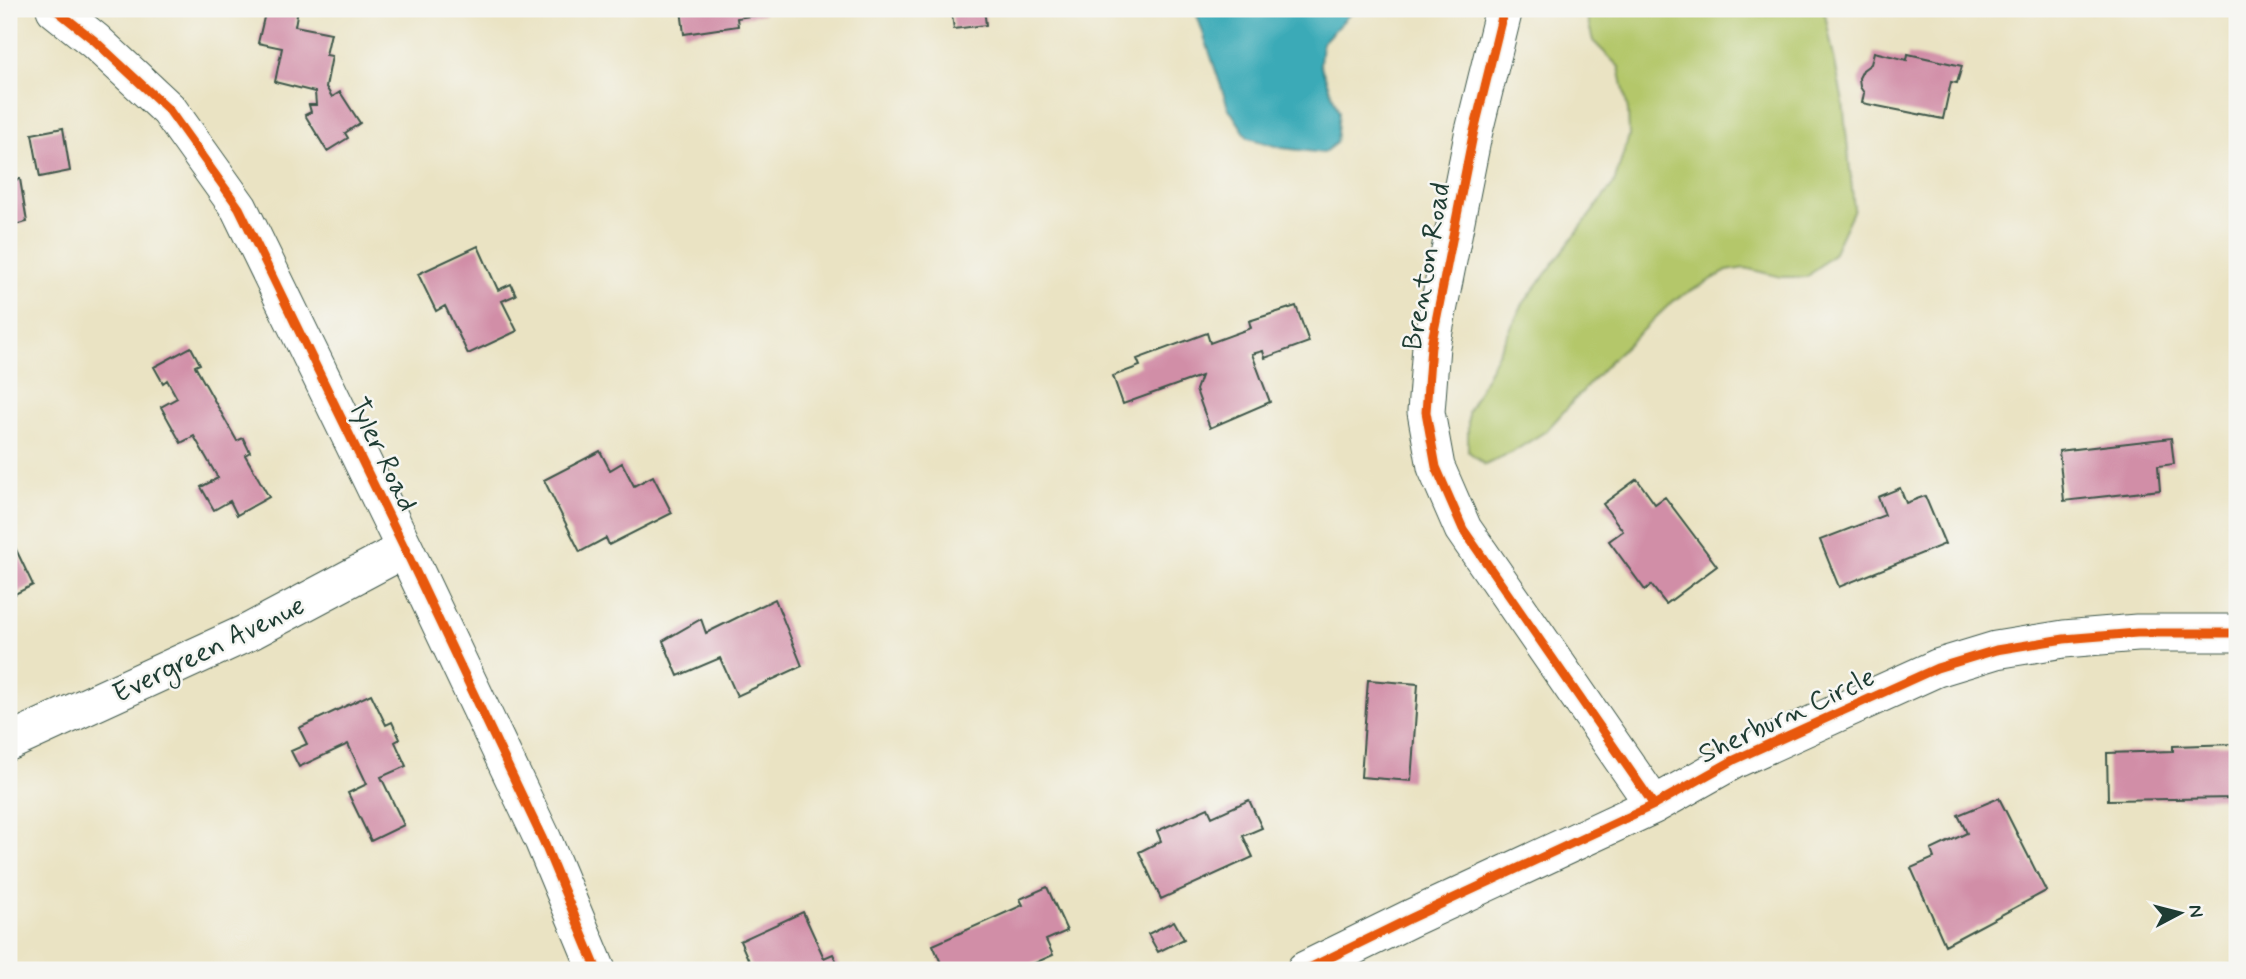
<svg xmlns="http://www.w3.org/2000/svg" width="2246" height="979" font-family="Mynerve,sans-serif">
	<style>
		.green { fill: #b4c76a; stroke: #6a824f; stroke-width: 2 }
		.water { fill: #3aaab7; stroke: #2c7476; stroke-width: 2 }
		.lines { fill: none; stroke-linecap: round; stroke-linejoin: round }
		.stream { stroke: #3aaab7; stroke-width: 10 }
		.building { fill: #d18ea7 }
		.minor-casing { stroke: #3d5649; stroke-width: 39 }
		.minor { stroke: #fff; stroke-width: 37 }
		.cycleway-casing { stroke: #f6f6f2; stroke-width: 13 }
		.cycleway { stroke: #e8590c; stroke-width: 9 }
		.labels { text-anchor: middle; stroke-width: 5; stroke-linejoin: round; paint-order: stroke }
		.street-label { font-size: 28px; fill: #1f3d34; stroke: #f6f6f2 }
	</style>
	<rect width="100%" height="100%" fill="#f6f6f2"/>
	<filter id="ink" filterUnits="userSpaceOnUse"><feTurbulence type="fractalNoise" baseFrequency=".0143" numOctaves="2"/><feDisplacementMap in="SourceGraphic" scale="14" xChannelSelector="R" yChannelSelector="G"/><feConvolveMatrix kernelMatrix="1 2 1 2 8 2 1 2 1" color-interpolation-filters="sRGB"/></filter>
	<filter id="wash" filterUnits="userSpaceOnUse"><feTurbulence type="fractalNoise" baseFrequency=".00686" numOctaves="4" result="noise"/><feDisplacementMap in="SourceGraphic" scale="28" xChannelSelector="R" yChannelSelector="G"/><feGaussianBlur stdDeviation="1.57" result="paint"/><feColorMatrix in="noise" values="0 0 0 0 0 0 0 0 0 0 0 0 0 0 0 0 0 1.4 0 .05"/><feComposite in="paint" operator="in"/></filter>
	<g filter="url(#wash)">
		<rect width="100%" height="100%" fill="#eae3c3"/>
		<!-- green -->
		<path class="green" d="M1585 9H1824L1843 102 1854 209 1833 254 1807 277H1781L1745 268 1727 271 1674 300 1611 360 1546 431 1514 451 1485 465 1468 451V412L1523 304 1614 183 1629 136 1628 110 1619 67 1593 41Z"/>
		<!-- water -->
		<path class="water" d="M1195 9H1358L1348 16 1322 43 1320 64 1339 112 1336 143 1323 153 1282 148 1248 138 1228 107Z"/>
		<g class="lines">
			<!-- stream -->
			<path class="stream" d="M2232 970 2237 968"/>
		</g>
		<g id="blocks">
			<!-- building -->
			<path class="building" d="M266 9H298L295 26 331 33 326 55 332 56 326 87 332 97 340 92 360 123 345 133 348 138 327 151 305 115 311 112 309 105H316L315 92 275 82 282 48 258 43Z
				M681 9H763L764 14 737 18 738 26 684 34Z
				M951 9H984L986 25 954 29Z
				M1874 52 1907 60 1908 54 1962 66 1957 83 1951 82 1943 119 1862 103 1864 93 1860 87 1859 78 1863 70 1871 64Z
				M63 128 70 171 40 177 32 134Z
				M20 179 27 222 9 226V181Z
				M478 246 498 290 511 284 516 295 502 301 517 331 468 354 445 306 436 311 418 274Z
				M1296 306 1309 342 1265 358 1263 351 1252 354 1270 402 1210 428 1196 390 1201 376 1123 404 1113 376 1140 366 1137 359 1207 333 1210 343 1251 328 1249 321Z
				M191 347 200 364 195 366 237 441 243 438 250 452 245 455 269 497 237 515 230 501 214 510 201 487 218 478 194 436 181 443 161 407 177 398 167 380 163 383 154 367Z
				M2171 438 2174 464 2158 466 2160 490 2064 501 2059 451Z
				M600 451 610 470 622 463 634 486 653 476 672 513 609 545 606 538 580 552 544 480Z
				M1637 479 1655 504 1665 497 1717 566 1666 604 1651 585 1645 590 1609 541 1623 531 1603 504Z
				M1900 488 1906 503 1925 496 1945 544 1839 587 1820 540 1885 515 1878 497Z
				M11 539 33 585 9 597V540Z
				M775 599 802 666 737 696 720 658 678 676 663 641 701 619 706 633Z
				M1368 680 1418 684 1411 781 1361 777Z
				M371 694 386 725 392 722 400 739 395 742 406 766 381 777 404 825 371 841 348 793 367 784 348 744 299 767 291 751 307 744 299 728Z
				M2236 744V798L2108 800 2107 753 2173 751V746Z
				M1999 798 2046 891 1945 945 1911 868 1934 858 1931 850 1967 833 1958 815Z
				M1249 800 1262 828 1243 836 1253 857 1161 899 1139 852 1161 841 1157 831 1208 808 1212 817Z
				M1047 887 1067 931 1046 940 1053 955 1019 970H944L933 945 1023 905 1020 899Z
				M803 912 824 958 833 954 841 970H753L740 941Z
				M1174 921 1184 939 1158 952 1148 934Z"/>
		</g>
	</g>
	<g filter="url(#ink)">
		<use href="#blocks" fill-opacity="0" stroke="#3d5649" stroke-width="2"/>
		<g class="lines">
			<!-- minor casing -->
			<g class="minor-casing">
				<path id="minor" d="M55 9 95 41 169 110 239 208 405 549 543 840 597 970
					M1504 9 1473 135 1431 346 1426 412 1436 467 1463 529 1654 805
					M9 742 251 631 405 549
					M1305 970 1409 919 1654 805 1734 760 1937 668 1996 650 2064 639 2137 633H2237"/>
			</g>
			<!-- minor -->
			<use href="#minor" class="minor"/>
			<!-- cycleway casing -->
			<g class="cycleway-casing">
				<path id="cycleway" d="M55 9 95 41 169 110 239 208 405 549 543 840 597 970
					M1504 9 1473 135 1431 346 1426 412 1436 467 1463 529 1654 805
					M1305 970 1409 919 1654 805 1734 760 1937 668 1996 650 2064 639 2137 633H2237"/>
			</g>
			<!-- cycleway -->
			<use href="#cycleway" class="cycleway"/>
		</g>
	</g>
	<g class="labels">
		<!-- street labels -->
		<g class="street-label">
			<text transform="translate(1425 266) rotate(-80)" y="10">Brenton Road</text>
			<text transform="translate(384 454) rotate(64)" y="10">Tyler Road</text>
			<text transform="translate(208 648) rotate(-26)" y="10">Evergreen Avenue</text>
			<text transform="translate(1786 714) rotate(-25)" y="10">Sherburn Circle</text>
		</g>
	</g>
	<!-- margin -->
	<rect width="2246" height="979" fill="none" stroke="#f6f6f2" stroke-width="35"/>
	<!-- north arrow -->
	<g transform="translate(2180 913) rotate(83)" stroke="#f6f6f2" stroke-width="5" paint-order="stroke">
	<path d="M0-5L12 26L0 18L-12 26Z" fill="#1f3d34"/>
	<text y="-10" font-size="19" font-weight="bold" text-anchor="middle" fill="#1f3d34">N</text>
	</g>
</svg>
